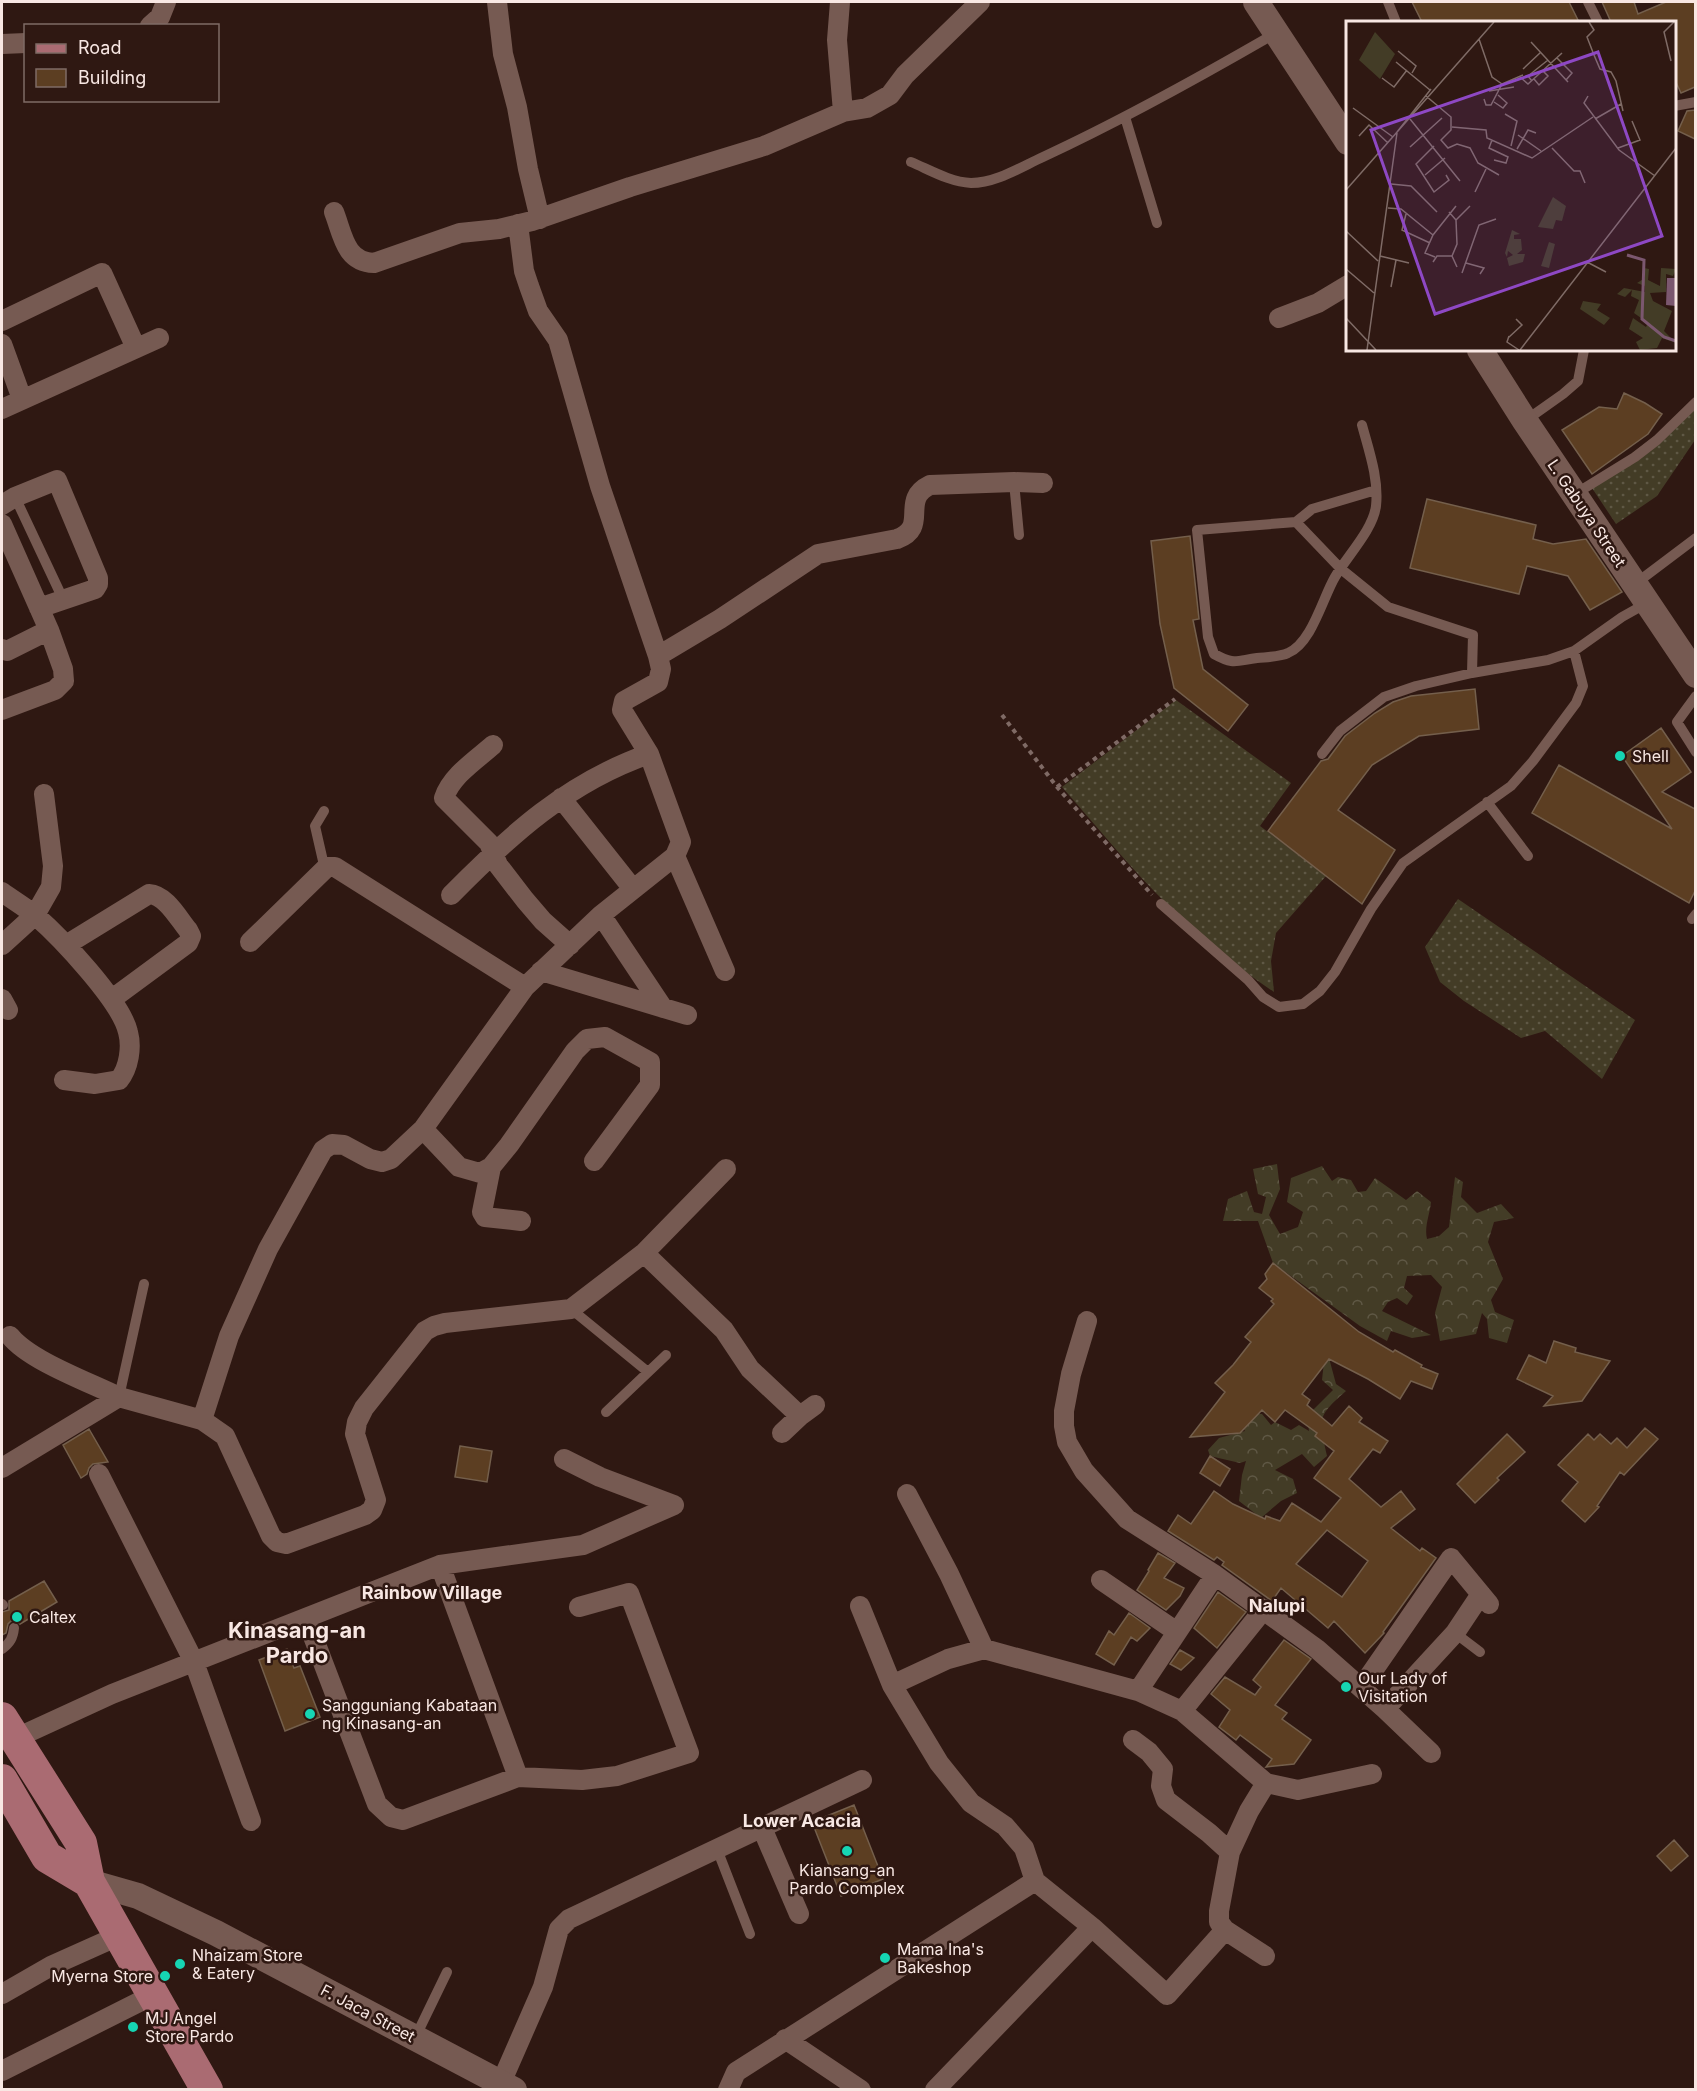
<svg xmlns="http://www.w3.org/2000/svg" width="1697" height="2091" font-family="Inter,sans-serif">
	<style>
		.grass { fill: url(#grass-dots) }
		.forest { fill: url(#forest-crowns) }
		.building { fill: #5c3e22; stroke: #745f4c; stroke-width: 1.5; fill-rule: evenodd }
		.lines { fill: none; stroke-linecap: round; stroke-linejoin: round }
		.path { stroke: #7f6a65; stroke-width: 4; stroke-dasharray: 4.5 4.5; stroke-linecap: butt }
		.service { stroke: #765a52; stroke-width: 10 }
		.minor { stroke: #765a52; stroke-width: 20 }
		.tertiary { stroke: #765a52; stroke-width: 26 }
		.primary { stroke: #aa6b72; stroke-width: 32 }
		.poi-dot { fill: #16d5b3; stroke: #2f1812; stroke-width: 2 }
		.labels { text-anchor: middle; stroke-width: 5; stroke-linejoin: round; paint-order: stroke }
		.street-label { font-size: 16px; fill: #f8e7e3; stroke: #2f1812 }
		.poi-label { font-size: 16px; fill: #f8e7e3; stroke: #2f1812; text-anchor: start }
		.neighbourhood-label { font-size: 18px; font-weight: bold; fill: #f8e7e3; stroke: #2f1812 }
		.district-label { font-size: 22px; font-weight: bold; fill: #f8e7e3; stroke: #2f1812 }
		.inset-river { fill: none; stroke: #7b576f; stroke-width: 3 }
		.inset-road { fill: none; stroke: #7f6b66; stroke-width: 1.5 }
		.view { fill: #8e48c4; fill-opacity: 0.15; stroke: #8e48c4; stroke-width: 3 }
		.inset-edge { fill: none; stroke: #f8e7e3; stroke-width: 3 }
	</style>
	<defs>
		<pattern id="grass-dots" width="8" height="8" patternUnits="userSpaceOnUse" patternTransform="scale(1.5)"><rect width="8" height="8" fill="#433c26"/><path d="M2 2h.1M6 6h.1" fill="none" stroke="#5f5845" stroke-width="1.8" stroke-linecap="round"/></pattern>
		<pattern id="forest-crowns" width="20" height="18" patternUnits="userSpaceOnUse" patternTransform="scale(1.5)"><rect width="20" height="18" fill="#433c26"/><path d="M2 6a3 3 0 1 1 6 0M12 15a3 3 0 1 1 6 0" fill="none" stroke="#5f5845"/></pattern>
	</defs>
	<rect width="100%" height="100%" fill="#2f1812"/>
	<!-- grass -->
	<path class="grass" d="M1695 398V440L1657 496 1616 524 1590 485 1656 435Z
		M1176 700 1291 783 1260 826 1326 876 1276 933 1271 961 1274 992C1231 963 1190 929 1154 891 1122 858 1093 822 1062 787Z
		M1458 899 1635 1020 1602 1079 1545 1031 1521 1038 1464 1001 1440 982 1425 947Z"/>
	<!-- forest -->
	<path class="forest" d="M1277 1164 1280 1189 1269 1215 1280 1234 1298 1227 1303 1212 1287 1202 1291 1178 1322 1166 1332 1181 1338 1177 1351 1180 1358 1192 1366 1191 1375 1178 1406 1200 1417 1191 1431 1202C1430 1214 1424 1227 1427 1239L1439 1236 1449 1227 1455 1177 1463 1182 1461 1197 1477 1213 1501 1204 1514 1218 1494 1222 1488 1242 1503 1279 1491 1300 1495 1312 1514 1320 1507 1343 1489 1338 1487 1319 1482 1313 1476 1334 1440 1341 1435 1313 1442 1287 1431 1275 1407 1276 1404 1288 1413 1296 1407 1305 1397 1298 1388 1302 1382 1311 1431 1335 1412 1338 1391 1331 1387 1341 1360 1326 1273 1263 1258 1221H1223L1228 1199 1247 1191 1254 1212 1262 1214 1266 1197 1258 1194 1253 1169Z
		M1329 1358 1336 1384 1346 1391C1316 1417 1319 1419 1327 1456L1314 1467 1302 1454 1275 1470 1293 1479 1297 1493 1281 1501 1261 1518 1239 1501 1242 1475 1246 1461 1240 1463 1210 1456 1208 1450 1219 1438 1245 1431 1239 1420 1245 1413 1262 1414 1271 1425 1275 1422 1291 1430 1299 1425 1309 1431 1307 1416 1333 1390 1322 1380 1324 1362Z"/>
	<!-- building -->
	<path class="building" d="M1412 2H1569L1579 22H1422Z
		M1602 2H1634L1638 14 1666 2H1695V87L1681 93 1674 78V22H1611Z
		M1695 110V139L1678 131 1687 111Z
		M1624 393 1645 403 1662 414 1648 434 1592 474 1562 430 1599 407 1617 409Z
		M1427 499 1536 525 1533 539 1553 544 1586 539 1622 592 1590 610 1568 576 1527 566 1519 594 1410 568Z
		M1190 536 1199 619 1193 620 1203 669 1248 705 1228 731 1174 688 1160 624 1151 541Z
		M1475 689 1479 729 1419 736 1372 765 1338 810 1395 850 1362 904 1268 831 1321 761 1328 759 1345 736 1375 713 1393 702 1411 696Z
		M1661 728 1691 772 1662 792 1695 809V891L1689 903 1532 813 1559 765 1672 829 1622 756Z
		M1273 1263 1359 1332 1393 1352 1395 1350 1422 1365 1421 1367 1438 1374 1432 1389 1411 1381 1400 1399 1368 1379 1329 1359 1302 1394 1310 1400 1307 1405 1332 1426 1349 1406 1362 1418 1359 1422 1388 1441 1380 1453 1373 1449 1349 1479 1381 1507 1401 1491 1415 1509 1391 1528 1420 1551 1422 1548 1436 1558 1396 1614 1383 1632 1384 1633 1365 1653 1334 1621 1328 1628 1281 1588 1272 1601 1222 1565 1224 1562 1217 1557 1214 1560 1168 1531 1178 1515 1191 1524 1214 1491 1233 1504 1265 1519 1266 1516 1280 1521 1292 1503 1321 1522 1341 1498 1314 1478 1334 1451 1315 1436 1317 1433 1285 1410 1275 1422 1262 1410 1240 1433 1190 1437 1225 1392 1215 1383 1233 1365 1251 1342 1245 1337 1274 1304 1271 1301 1273 1299 1259 1288 1267 1279 1265 1274ZM1327 1530 1368 1561 1342 1597 1296 1564Z
		M1554 1341 1576 1348 1575 1352 1610 1361 1582 1401 1544 1406 1553 1396 1517 1379 1529 1355 1546 1363Z
		M1645 1428 1658 1439 1624 1475 1620 1472 1597 1506 1599 1507 1585 1522 1562 1501 1578 1482 1558 1465 1588 1434 1594 1440 1600 1434 1611 1444 1617 1438 1627 1448Z
		M89 1429 108 1462 93 1464 89 1468 87 1474 81 1478 63 1445Z
		M1507 1434 1525 1452 1497 1478 1499 1480 1475 1503 1457 1484Z
		M460 1446 492 1451 487 1482 455 1477Z
		M1210 1456 1230 1469 1220 1486 1200 1473Z
		M1158 1553 1175 1563 1164 1578 1184 1588 1180 1596 1166 1610 1137 1590 1149 1571 1148 1570Z
		M44 1581 57 1602 20 1624 16 1621H11L8 1624 6 1633 2 1635V1612L9 1610V1601Z
		M1218 1592 1246 1612 1217 1648 1194 1628Z
		M1129 1613 1150 1628 1137 1641 1131 1637 1114 1665 1096 1654 1109 1631 1114 1635Z
		M1284 1640 1311 1659 1275 1705 1287 1713 1282 1719 1311 1740 1294 1764 1266 1767 1272 1759 1240 1735 1236 1740 1219 1727 1230 1710 1211 1694 1225 1677 1255 1695 1261 1687 1253 1680Z
		M287 1649 294 1668 300 1666 320 1717 285 1731 259 1660Z
		M1180 1650 1194 1658 1181 1670 1170 1664Z
		M854 1805 883 1879 841 1896 812 1822Z
		M1674 1840 1688 1856 1671 1871 1657 1856Z"/>
	<g class="lines">
		<!-- path -->
		<path class="path" d="M1002 715 1057 787 1152 895
			M1057 787 1175 699"/>
		<!-- service -->
		<path class="service" d="M1388 2 1396 22
			M1588 2 1598 22
			M1674 106 1696 102
			M1125 117 1157 223
			M911 162C930 170 950 182 971 183 996 183 1021 167 1043 157 1123 120 1200 77 1276 33
			M1525 421 1563 394 1578 381 1584 350
			M1362 425C1369 451 1379 479 1376 506 1373 530 1347 556 1335 577 1323 597 1312 643 1288 653 1280 657 1266 657 1257 658 1235 661 1234 665 1214 654L1208 637 1197 530 1296 522 1312 509 1376 490
			M1014 482 1019 535
			M1575 494 1635 457 1657 440 1696 402
			M15 497 63 599
			M1296 522 1341 569 1388 607 1473 635 1472 673
			M1635 584 1696 538
			M1696 696 1677 722 1696 752
			M1322 754 1340 731 1384 697 1416 686 1472 673 1548 660 1574 651 1622 617 1647 603
			M1487 802 1528 856
			M324 811 315 826 323 861 327 867
			M1161 904 1248 980 1263 997 1279 1007 1303 1004 1320 991 1335 972 1371 909 1403 863 1511 786 1533 761 1576 703 1583 686 1574 651
			M1692 919 1696 914
			M571 1309 648 1372
			M119 1397 144 1284
			M606 1412 666 1355
			M2 1604 3 1605
			M1455 1633 1480 1652
			M2 1649C10 1643 13 1638 14 1628
			M717 1849 750 1934
			M415 2038 447 1972"/>
		<!-- minor -->
		<path class="minor" d="M497 2 503 54 517 107 528 169 540 219
			M840 2 837 40 843 112
			M150 26 160 17 166 2
			M2 44 26 43
			M334 212C343 235 345 262 374 263L460 233 499 229 532 221 630 187 764 146 843 112 867 108 890 95 905 75 980 2
			M1279 318 1318 303 1348 285
			M2 321 102 273 136 348
			M2 344 22 399
			M2 409 159 338
			M2 505 15 497 57 480 98 578V584L95 589 39 608
			M2 524 49 630 63 669 64 681 55 690 2 710
			M2 649 7 651 49 630
			M658 656 720 619 818 554 897 539C930 527 899 500 930 485L1014 482 1043 483
			M493 745C476 760 451 776 444 798L489 843 498 865 525 900 543 921 570 945
			M561 798 633 889
			M675 856 725 971
			M2 892C13 900 25 907 36 916 60 937 121 1001 128 1032 132 1047 129 1068 119 1080L95 1084 64 1080
			M451 895C510 835 568 782 649 754
			M601 915 663 1008
			M250 942 327 867H335L525 987
			M2 945 35 915 51 887 53 866 44 794
			M66 945 149 894C166 895 178 918 188 930L191 936 188 943 112 999
			M541 971 687 1015
			M2 999 8 1010
			M423 1129 459 1167 480 1173 491 1167 509 1145 575 1051 587 1039 605 1037 650 1062V1085L594 1161
			M491 1167 482 1212 485 1217 521 1221
			M644 1253 724 1330 750 1369 800 1416
			M1087 1321 1071 1374 1064 1411V1426L1067 1442 1084 1471 1127 1519 1215 1575 1317 1649 1385 1709 1431 1753
			M10 1336C30 1361 89 1382 119 1397
			M202 1420 229 1336 268 1249 323 1150 332 1144 344 1145 370 1159 382 1162 391 1159 423 1129 525 987 601 915 675 856 681 842 649 754 622 710 624 701 658 682 661 669 658 656 600 486 558 340 538 311 529 286 524 271 518 224
			M782 1433 800 1416 815 1405
			M564 1459 600 1477 674 1505
			M2 1468 119 1397 202 1420 225 1436 271 1536 277 1542 286 1544 365 1515 372 1510 376 1500 355 1434 357 1422 364 1408 425 1331 434 1326 445 1323 571 1309 644 1253 726 1169
			M99 1474 194 1662 251 1821
			M907 1494 949 1574 984 1649
			M440 1565 518 1777
			M1101 1580 1177 1632
			M860 1606 892 1685 939 1763 971 1803 1005 1826 1024 1848 1035 1881 1092 1927 1167 1995 1225 1930
			M306 1618 377 1804 391 1817 403 1820 518 1777 582 1780 617 1776 689 1753 629 1593 579 1607
			M892 1685 948 1659 984 1649 1138 1691 1182 1711 1266 1783 1298 1790 1372 1774
			M1361 1688 1451 1558 1489 1604
			M1138 1691 1215 1575
			M1385 1709 1455 1633 1481 1594
			M1182 1711 1264 1609
			M14 1739 112 1694 440 1565 583 1545 674 1505
			M1133 1740 1149 1752 1163 1769 1161 1786 1166 1800 1209 1833 1230 1852
			M762 1828 799 1914
			M1265 1956 1225 1930 1219 1922V1911L1230 1852 1249 1811 1266 1783
			M2 1994 51 1966 118 1936
			M785 2039 861 2090
			M2 2071 153 1995
			M501 2083 543 1987 559 1929 569 1919 862 1780
			M728 2090 736 2072 1035 1881
			M935 2090 1092 1927"/>
		<!-- tertiary -->
		<path class="tertiary" d="M1256 2 1348 142
			M1480 350 1525 421 1696 675
			M89 1882 138 1896 216 1933 514 2090"/>
		<!-- primary -->
		<path class="primary" d="M2 1718 81 1843 89 1882 207 2090
			M2 1780 47 1857 89 1882"/>
	</g>
	<!-- markers -->
	<g class="poi-dot">
		<circle cx="1620" cy="756" r="6"/>
		<circle cx="17" cy="1617" r="6"/>
		<circle cx="1346" cy="1687" r="6"/>
		<circle cx="310" cy="1714" r="6"/>
		<circle cx="847" cy="1851" r="6"/>
		<circle cx="885" cy="1958" r="6"/>
		<circle cx="180" cy="1964" r="6"/>
		<circle cx="165" cy="1976" r="6"/>
		<circle cx="133" cy="2027" r="6"/>
	</g>
	<g class="labels">
		<!-- street labels -->
		<g class="street-label">
			<text transform="translate(1587 513) rotate(56)" y="6">L. Gabuya Street</text>
			<text transform="translate(368 2013) rotate(28)" y="6">F. Jaca Street</text>
		</g>
		<!-- poi labels -->
		<g class="poi-label">
			<text x="1632" y="762">Shell</text>
			<text x="29" y="1623">Caltex</text>
			<text x="1358" y="1684">Our Lady of<tspan x="1358" dy="18">Visitation</tspan></text>
			<text x="322" y="1711">Sangguniang Kabataan<tspan x="322" dy="18">ng Kinasang-an</tspan></text>
			<text x="847" y="1876" text-anchor="middle">Kiansang-an<tspan x="847" dy="18">Pardo Complex</tspan></text>
			<text x="897" y="1955">Mama Ina's<tspan x="897" dy="18">Bakeshop</tspan></text>
			<text x="192" y="1961">Nhaizam Store<tspan x="192" dy="18">&amp; Eatery</tspan></text>
			<text x="153" y="1982" text-anchor="end">Myerna Store</text>
			<text x="145" y="2024">MJ Angel<tspan x="145" dy="18">Store Pardo</tspan></text>
		</g>
		<!-- neighbourhood labels -->
		<g class="neighbourhood-label">
			<text x="432" y="1599">Rainbow Village</text>
			<text x="1277" y="1612">Nalupi</text>
			<text x="802" y="1827">Lower Acacia</text>
		</g>
		<!-- district labels -->
		<g class="district-label">
			<text x="297" y="1638">Kinasang-an<tspan x="297" dy="25">Pardo</tspan></text>
		</g>
	</g>
	<!-- overview -->
	<g transform="translate(1346 21)">
		<rect width="330" height="330" fill="#2f1812"/>
		<path d="M29 11 49 33 34 58 13 39ZM207 176 220 185 216 200 210 199 207 208 192 206ZM203 221 209 223 203 247 195 245ZM237 280 255 283 251 289 264 297 258 304 234 288Z" fill="#433c26"/>
		<path d="M166 209 174 213 168 214V218H175L176 229 171 233H179L177 241 163 245 161 237 167 234 162 230 161 236 159 232Z" fill="#433c26"/>
		<path d="M298 247 303 248 302 259 314 265 315 247 330 248 327 255 320 253V271L304 272 307 280 326 290 318 310 330 322 316 317 311 327 294 329 290 321 297 317 283 308 287 297 300 306 302 302 288 292 293 279 285 275 286 269 279 276 271 273 278 267 299 271V265L291 262 299 257Z" fill="#433c26"/>
		<path d="M321 257H330V285L320 284Z" fill="#7b576f"/>
		<path class="inset-river" d="M281 234 298 239 296 298 318 316 330 320"/>
		<path class="inset-road" d="M243 1 248 9 241 16 248 34 254 48 265 51 270 60 277 90M133 18 146 56 156 63 177 54M185 21 222 61M52 30 70 45 66 52M211 37 226 52 220 59M325 40 318 11 328 1M50 41 84 69M177 48 195 31M174 56 182 63 216 32M36 57 48 66 61 49M188 58 193 64 202 55 197 50M186 60 182 55 202 39M143 70 168 66M80 75 105 96V109L95 119 102 127 111 123 124 127 132 142 153 154M242 75 238 82 273 129 309 155M138 78 140 84H145L156 63M148 81 157 87 161 82 152 74M7 87 47 116M159 93 171 100 165 125M64 98 114 160M249 98 275 83M106 106 140 109 141 117 186 137 247 96M51 111 85 68M172 114 195 130M13 115 23 104 42 122M146 119 143 127 162 136 160 142 148 139M88 125 70 143 88 171 103 159 100 154M64 126 96 97M206 127 228 150H234L239 162M272 127 294 119 286 100M171 128 182 109 190 112M79 154 99 137M45 163 65 165 91 191M0 169 148 1M129 171 140 148M42 187 55 188 87 214M103 191 110 199 111 223 106 235 111 246M60 193 56 209 84 222M110 199 124 185M0 210 32 240M34 235 63 242M89 236 79 232 87 214 110 185M87 241 91 235H106M241 241 260 251M120 242 138 247 134 253M0 248 28 272M116 252 133 204 150 198M45 266 50 239M0 297 30 329M163 315 161 321 173 329M162 317 176 304 170 298M21 329 51 112M174 329 330 127"/>
		<path class="view" d="M252 31 316 215 89 293 25 109Z"/>
		<rect width="330" height="330" class="inset-edge"/>
	</g>
	<!-- border -->
	<rect width="1697" height="2091" fill="none" stroke="#f8e7e3" stroke-width="6"/>
	<!-- legend -->
	<rect x="24" y="24" width="195" height="78" fill="#2f1812" stroke="#7f6b66" stroke-width="1.5"/>
	<rect x="36" y="44" width="30" height="9" fill="#aa6b72" stroke="#7f6b66" stroke-width="1.5"/>
	<text x="78" y="54" font-size="18" fill="#f8e7e3">Road</text>
	<rect x="36" y="69" width="30" height="18" fill="#5c3e22" stroke="#7f6b66" stroke-width="1.5"/>
	<text x="78" y="84" font-size="18" fill="#f8e7e3">Building</text>
</svg>
